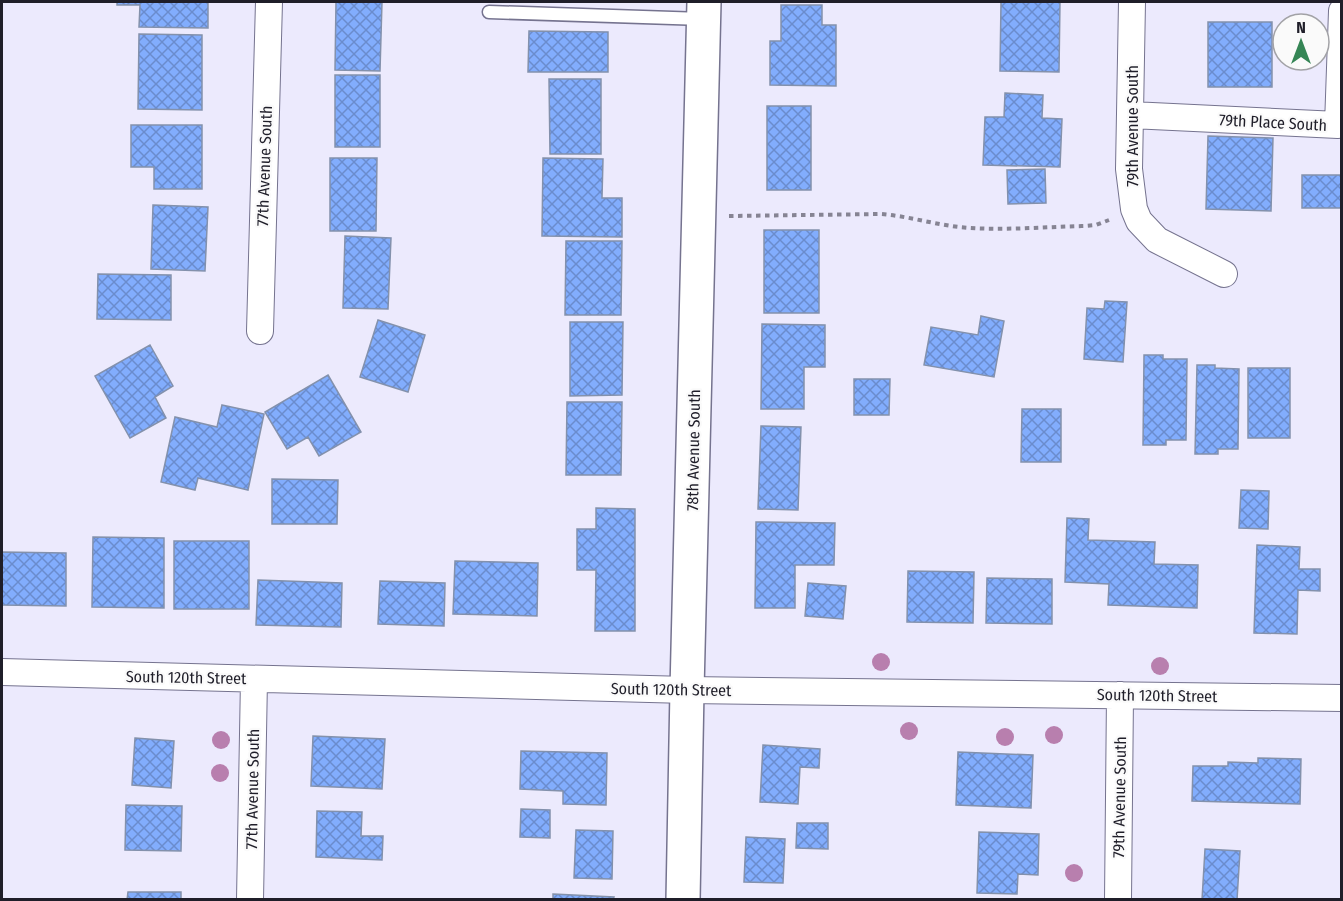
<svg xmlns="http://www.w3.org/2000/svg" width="1343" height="901" font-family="'Fira Sans Condensed',sans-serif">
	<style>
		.building { fill: url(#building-cross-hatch); stroke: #8391ac; stroke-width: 1.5 }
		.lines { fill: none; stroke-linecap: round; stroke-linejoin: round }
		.lane-casing { stroke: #75738f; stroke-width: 15 }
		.street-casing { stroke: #75738f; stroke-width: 28 }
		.secondary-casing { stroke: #75738f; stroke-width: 36 }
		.path { stroke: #868493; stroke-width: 4; stroke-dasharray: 4.5 4.5; stroke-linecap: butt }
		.lane { stroke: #fff; stroke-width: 12 }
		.street { stroke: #fff; stroke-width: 26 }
		.secondary { stroke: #fff; stroke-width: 33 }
		.tree { fill: #b87fae }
		.labels { text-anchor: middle; stroke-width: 4.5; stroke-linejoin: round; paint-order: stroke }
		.street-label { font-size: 16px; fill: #1f1e29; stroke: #fafafa }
	</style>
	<defs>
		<pattern id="building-cross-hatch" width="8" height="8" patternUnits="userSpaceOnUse" patternTransform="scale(1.5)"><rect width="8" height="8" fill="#82adfd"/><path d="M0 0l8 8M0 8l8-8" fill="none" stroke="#6a8ccd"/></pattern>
	</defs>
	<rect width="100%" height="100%" fill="#eceafd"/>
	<!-- building -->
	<path class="building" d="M117 2H208V28L139 27 140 5H117Z
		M336 2H382L380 71 335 70Z
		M1001 2H1060L1059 72 1000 71Z
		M781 5H822V25H836V86L770 85V41H781Z
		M1208 22H1272V87H1208Z
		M529 31 608 32V72H528Z
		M139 34 202 35V110L138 109Z
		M335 75H380V147H335Z
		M549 79H601V154H550Z
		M1005 93 1043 95 1042 118 1062 119 1060 167 983 165 985 117H1004Z
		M767 106H811V190H767Z
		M131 125H202V189H154V167H131Z
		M1208 136 1273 138 1271 211 1206 209Z
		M330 158H377L376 231H330Z
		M543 158 603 159 602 198H622V237L542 236Z
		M1045 169 1046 203 1008 204 1007 170Z
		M1302 175H1342V208H1302Z
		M153 205 208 207 205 271 151 269Z
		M764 230H819V313H764Z
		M345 236 391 238 388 309 343 308Z
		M566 241H622L621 315H565Z
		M98 274 171 275V320L97 319Z
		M1105 301 1127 302 1123 362 1084 359 1087 308 1104 309Z
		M981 316 1004 321 994 377 924 365 931 327 978 335Z
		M378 320 425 335 408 392 360 377Z
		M570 322H623L622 395 570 396Z
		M762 324 825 325V367H804V409H761Z
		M150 345 173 386 155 397 166 418 130 438 95 376Z
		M1144 355H1163V359H1187L1186 440H1166V445H1143Z
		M1197 365H1215V368L1239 369 1238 449H1218V454H1195Z
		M1248 368H1290V438H1248Z
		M328 375 361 432 319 456 308 437 287 449 265 412Z
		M854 379H890L889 415H854Z
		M567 402H622L621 475H566Z
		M222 405 264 414 248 490 198 478 195 490 161 482 175 417 217 427Z
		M1022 409H1061V462H1021Z
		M761 426 801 427 798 510 758 509Z
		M272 479 338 480 337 524H272Z
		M1241 490 1269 491 1268 529 1239 528Z
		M596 508 635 509V631H595L596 570H577V529H596Z
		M1067 518 1089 519 1088 540 1155 542 1154 564 1198 565 1197 608 1108 605 1109 584 1065 582Z
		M756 522 835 523 834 565H795V608H755Z
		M93 537 164 538V608L92 607Z
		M174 541H249V609H174Z
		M1257 545 1300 547 1299 569H1320V591L1298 590 1297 634 1254 633Z
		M2 552 66 553V606L2 605Z
		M455 561 538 563 537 616 453 614Z
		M908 571 974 572 973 623 907 622Z
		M987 578 1052 579V624L986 623Z
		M258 580 342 583 341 627 256 625Z
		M380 581 445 583 444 626 378 624Z
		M808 583 846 586 843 619 805 616Z
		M313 736 385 739 382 789 311 786Z
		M135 738 174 741 171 788 132 785Z
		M763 745 820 749 819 768 800 767 798 804 760 802Z
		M521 751 607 753 606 805 563 804V791L520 789Z
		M958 752 1033 755 1031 808 956 805Z
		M1258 758 1301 759 1300 804 1192 801 1193 766H1228V762L1258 763Z
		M126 805 182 806 181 851 125 850Z
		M521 809 550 810V838L520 837Z
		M317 811 362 812 361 836H383L382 860 316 857Z
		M797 823H828V849L796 848Z
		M576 830 613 831 612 879 574 878Z
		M979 832 1039 834 1038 875 1018 874 1017 894 977 893Z
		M746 837 785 839 783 883 744 882Z
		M1205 849 1240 851 1237 900H1202Z
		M128 892H181V900H127Z
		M553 894 614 897 613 900H553Z"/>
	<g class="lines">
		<!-- lane casing -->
		<g class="lane-casing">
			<path id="lane" d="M489 12 703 19"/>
		</g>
		<!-- street casing -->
		<g class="street-casing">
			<path id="street" d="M1132 2 1129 169 1134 209 1139 221 1157 240 1224 274
				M1131 115 1338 125 1342 11
				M260 331 269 2
				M2 672 687 690 1342 698
				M250 900 254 679
				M1118 900 1120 695"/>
		</g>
		<!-- secondary casing -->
		<g class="secondary-casing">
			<path id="secondary" d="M683 900 687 690 704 2"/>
		</g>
		<!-- path -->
		<path class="path" d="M729 216 881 214C907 216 933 224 959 227 1000 231 1042 227 1084 226L1096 225 1109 220"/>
		<!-- lane -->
		<use href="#lane" class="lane"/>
		<!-- street -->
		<use href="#street" class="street"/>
		<!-- secondary -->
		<use href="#secondary" class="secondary"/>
	</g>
	<!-- trees -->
	<g class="tree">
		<circle cx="881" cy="662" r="9"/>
		<circle cx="1160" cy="666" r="9"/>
		<circle cx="909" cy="731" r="9"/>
		<circle cx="1054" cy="735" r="9"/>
		<circle cx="1005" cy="737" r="9"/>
		<circle cx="221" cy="740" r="9"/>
		<circle cx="220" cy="773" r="9"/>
		<circle cx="1074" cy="873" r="9"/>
	</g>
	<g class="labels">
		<!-- street labels -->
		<g class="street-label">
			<text transform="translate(1273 122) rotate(3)" y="6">79th Place South</text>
			<text transform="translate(1132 126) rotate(-90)" y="6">79th Avenue South</text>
			<text transform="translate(264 166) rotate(-88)" y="6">77th Avenue South</text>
			<text transform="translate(693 450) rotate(-89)" y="6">78th Avenue South</text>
			<text transform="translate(186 677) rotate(1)" y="6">South 120th Street</text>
			<text transform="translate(671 689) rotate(1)" y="6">South 120th Street</text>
			<text transform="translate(1157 695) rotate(1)" y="6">South 120th Street</text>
			<text transform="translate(252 789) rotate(-89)" y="6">77th Avenue South</text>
			<text transform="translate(1119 797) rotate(-89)" y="6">79th Avenue South</text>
		</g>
	</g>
	<!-- border -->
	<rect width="1343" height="901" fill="none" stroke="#1f1e29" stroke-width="6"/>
	<!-- north arrow -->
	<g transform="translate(1301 42)"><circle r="28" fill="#fafafa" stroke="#a2a2a6" stroke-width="1.5"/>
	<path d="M0-4.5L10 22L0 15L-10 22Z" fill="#358555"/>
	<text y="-9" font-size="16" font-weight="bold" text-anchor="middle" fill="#1f1e29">N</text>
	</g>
</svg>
